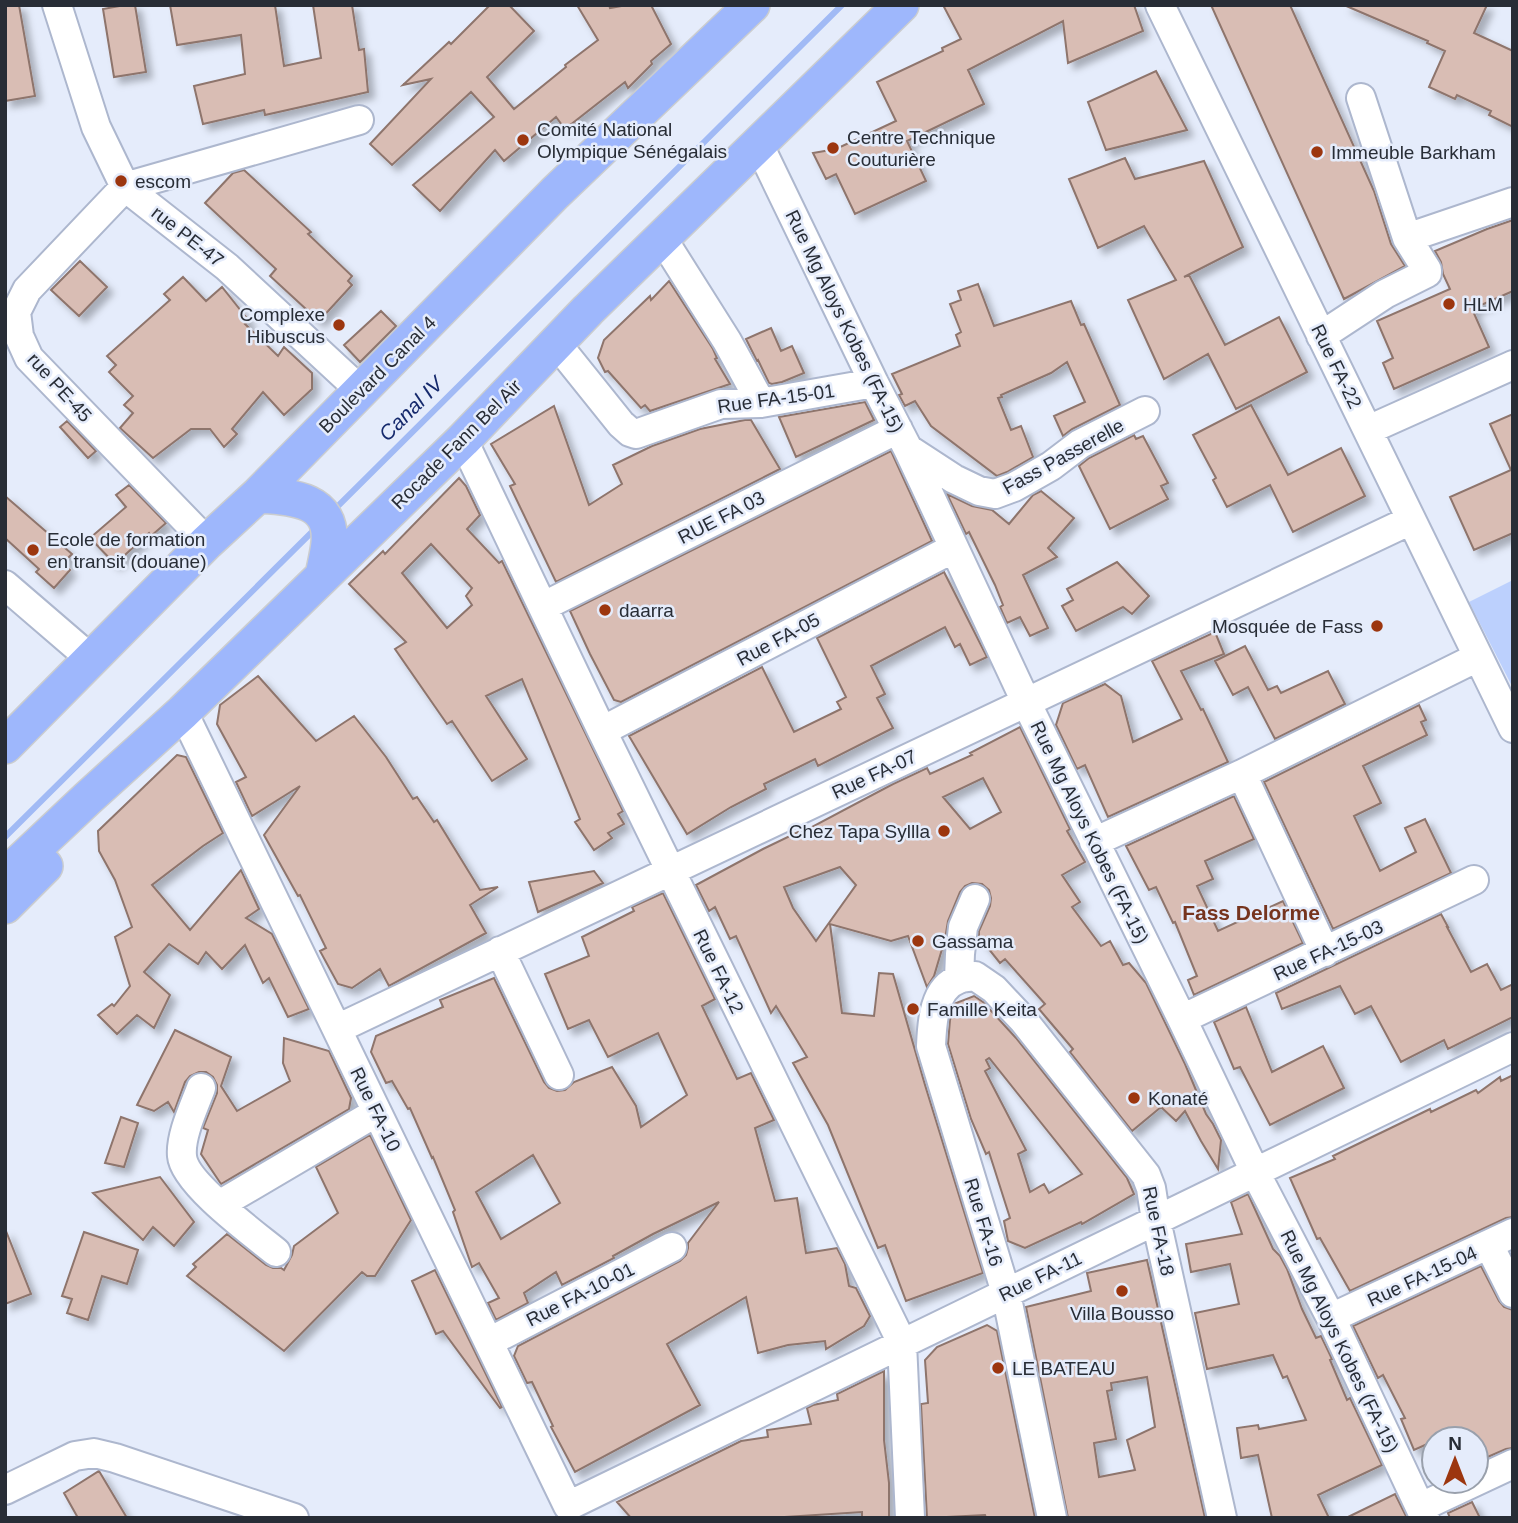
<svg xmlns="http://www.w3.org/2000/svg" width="1518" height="1523" font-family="Arial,sans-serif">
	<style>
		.green { fill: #bcd0fd }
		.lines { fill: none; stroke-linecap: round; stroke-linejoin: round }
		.stream { stroke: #a1baf5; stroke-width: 6 }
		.building { fill: #d9bdb4; stroke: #8e746c; stroke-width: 2; fill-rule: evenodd; filter: url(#shadow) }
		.minor-casing { stroke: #adb7ce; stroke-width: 32 }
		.major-casing { stroke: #cbcdcf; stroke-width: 38 }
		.minor { stroke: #fff; stroke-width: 28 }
		.major { stroke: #9eb7fc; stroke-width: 35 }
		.poi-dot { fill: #9c360f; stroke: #e5ecfb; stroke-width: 2.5 }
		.labels { text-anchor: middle; stroke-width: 5; stroke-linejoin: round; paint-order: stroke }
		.poi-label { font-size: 19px; fill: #282d36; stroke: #e5ecfb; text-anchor: start }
		.street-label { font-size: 19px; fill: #282d36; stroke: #e5ecfb }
		.water-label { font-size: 21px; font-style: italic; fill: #15296c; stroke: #e5ecfb }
		.neighbourhood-label { font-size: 21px; font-weight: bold; fill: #76341e; stroke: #e5ecfb }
	</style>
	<defs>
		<filter id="shadow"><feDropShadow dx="6" dy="6" stdDeviation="3.5" flood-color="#0004"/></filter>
	</defs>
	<rect width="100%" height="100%" fill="#e5ecfb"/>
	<!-- green -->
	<path class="green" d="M1513 580V688L1469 602Z"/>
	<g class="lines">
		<!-- stream -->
		<path class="stream" d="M332 512 842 5
			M5 837 317 527"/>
	</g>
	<!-- building -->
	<path class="building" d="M5 5H19L35 96 5 101Z
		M125 5H135L146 72 114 77 103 9Z
		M170 5H275L284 66 321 58 313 5H352L359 50 364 49 368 92 265 115 264 110 203 124 194 86 245 74 241 35 177 45Z
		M490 5H509L534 31 487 77 514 109 566 67 565 65 598 40 577 5H609L610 8 627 5H651L671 44 651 61 652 64 628 88 625 82 565 129 556 117 504 161 495 150 440 211 413 185 494 117 471 92 392 165 370 144 431 79 403 85 449 42 451 44Z
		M943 5H1134L1143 31 1068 63 1063 21 968 70 984 104 907 141 926 181 855 214 836 174 826 179 813 153 836 149 896 121 877 82 943 51 942 48 961 39Z
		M1211 5H1290L1374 191 1391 244 1405 266 1344 299Z
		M1344 5H1487L1474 33 1513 51V127L1489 115 1491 111 1457 95 1455 99 1429 87 1445 51 1427 43 1428 41Z
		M1156 71 1187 130 1106 150 1088 102Z
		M1125 158 1135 179 1204 161 1243 247 1184 277 1189 275 1225 345 1279 317 1307 372 1236 409 1208 354 1164 379 1128 300 1176 280 1144 226 1098 248 1069 179Z
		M244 170 311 232 308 234 352 276 348 281 352 285 319 321 270 276 276 269 205 203 233 173Z
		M1513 220V291L1472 309 1489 347 1394 389 1383 363 1393 358 1377 321 1450 289 1443 274 1441 262 1435 251 1487 229Z
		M80 261 107 287 79 316 51 290Z
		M183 277 206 301 222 287 249 321 245 324 278 356 284 347 312 373V389L284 415 263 392 232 429 237 434 224 447 210 429H191L153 458 120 428 133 413 124 405 133 396 109 372 116 365 107 356 170 300 164 294Z
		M669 281 713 349 717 358 715 359 730 384 650 411 645 405 641 408 608 371 605 372 598 358 604 340 650 296 651 300Z
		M978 284 994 326 1071 301 1081 325 1084 324 1120 405 1072 429 1063 436 1054 416 1085 402 1067 362 1051 373 1001 395 1002 397 998 398 1011 430 1021 426 1033 457 1007 472 997 476 931 426 915 401 905 406 899 395 902 394 892 374 960 346 956 335 961 332 950 304 961 300 958 291Z
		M381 311 396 326 360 362 344 345Z
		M771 328 781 351 792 346 804 373 782 382 772 384 769 383 758 360 757 361 746 339Z
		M865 402 874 420 796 457 779 417Z
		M1251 405 1288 475 1341 448 1365 496 1293 532 1270 485 1227 507 1213 480 1216 478 1193 435Z
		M554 406 589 505 622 484 613 465 652 446 700 429 745 420H751L780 469 556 582 510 486 515 484 491 444Z
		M1513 414V533L1474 550 1450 497 1511 470 1490 424Z
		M67 421 96 451 88 458 60 427Z
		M1134 435 1136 439 1143 436 1168 483 1161 486 1168 499 1110 529 1079 466 1089 458Z
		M891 451 932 541 621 702 614 700 590 654 570 611Z
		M459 478 466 486 480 515 467 529 499 563 502 561 623 811 618 814 624 824 608 833 612 838 594 850 575 822 580 819 522 679 486 696 527 759 492 781 452 721 447 724 395 649 406 642 349 584 383 551 385 554ZM431 544 472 588 466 596 472 605 447 628 402 573Z
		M129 485 166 523 151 536 149 533 115 564 90 538 126 507 116 495Z
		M1041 491 1074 518 1048 548 1057 557 1023 575 1048 628 1030 636 1020 617 1007 623 1000 607 1003 605 995 585 969 532 966 534 947 494 972 506 992 510 1009 524 1033 495Z
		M5 496 72 554 63 563 70 570 54 588 36 572 39 569 5 538Z
		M1117 562 1149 596 1132 614 1123 607 1076 631 1062 606 1073 600 1067 589Z
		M944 572 987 657 970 665 960 644 955 647 945 627 871 666 885 694 877 698 893 728 818 766 815 759 764 784 766 789 731 807 687 834 629 736 762 667 794 732 841 709 837 702 846 697 817 638Z
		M1215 632 1224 654 1181 671 1201 710 1203 709 1228 762 1108 817 1085 765 1077 769 1056 725 1063 703 1105 684 1121 696 1133 742 1182 719 1152 661Z
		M1245 646 1268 690 1277 686 1281 693 1328 671 1345 704 1275 739 1248 687 1233 695 1215 661Z
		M258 676 316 741 354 716 386 757 413 799 417 797 434 822 437 820 480 890 498 887 470 905 486 933 389 986 380 969 352 988 338 984 320 951 326 948 300 895 298 896 264 835 300 786 252 816 236 782 246 777 217 724 220 705Z
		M1419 705 1426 720 1421 722 1427 735 1363 766 1381 803 1354 816 1380 871 1416 852 1405 828 1425 819 1451 873 1333 929 1264 782Z
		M1020 727 1070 829 1067 831 1085 862 1062 875 1080 902 1072 907 1101 946 1110 941 1123 965 1129 963 1146 983 1185 1064 1206 1114 1213 1124 1221 1140 1218 1169 1201 1141 1185 1111 1176 1121 1161 1107 1132 1131 1070 1052 1073 1049 1039 1009 1045 1004 1005 959 1000 963 979 937V931L990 906 991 898 989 890 982 884 972 883 965 886 960 892 948 921 945 939 934 976 927 987 908 936 891 941 830 924 842 1013 874 1016 879 973 893 974 925 1085 983 1273 906 1301 885 1245 878 1248 828 1125 793 1063 807 1057 776 1006 771 1013 736 936 730 939 715 907 709 911 696 885 763 849 798 832 799 834 893 784 927 768 930 774 972 755 970 753ZM983 778 1001 812 970 829 943 797ZM840 867 856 885 816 941 793 908 784 887Z
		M177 755 186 757 223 833 203 846 152 885 190 930 241 870 259 909 246 918 272 934 309 1009 288 1017 269 978 263 983 245 945 222 969 206 952 198 964 169 944 144 972 170 995 154 1028 137 1015 117 1034 98 1015 112 1004 114 1006 130 986 115 937 132 927 115 880 99 851 98 831Z
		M1234 796 1254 839 1205 861 1213 879 1197 886 1218 931 1283 901 1303 943 1194 995 1188 980 1197 976 1175 922 1173 923 1156 887 1149 890 1126 846Z
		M594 871 603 883 538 912 529 882Z
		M663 893 715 999 702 1006 737 1079 751 1073 774 1120 755 1128 775 1201 797 1198 806 1253 837 1248 845 1264 849 1286 856 1288 870 1316 864 1326 826 1349 825 1341 788 1345 758 1353 746 1297 667 1344 700 1405 575 1472 551 1427 553 1426 532 1382 527 1383 514 1356 518 1346 680 1261 686 1255 688 1248V1243L719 1202 653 1234 613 1256 614 1258 562 1285 556 1272 524 1293 528 1303 496 1320 488 1303 499 1298 479 1263 472 1267 453 1212 455 1210 433 1157 432 1158 410 1108 408 1109 392 1081 386 1083 371 1052 376 1036 443 1007 440 1000 494 978 544 1082 549 1088 557 1091 565 1090 574 1082 612 1067 636 1106 641 1127 687 1095 658 1033 608 1057 589 1020 568 1029 545 974 589 956 582 937 634 911 632 907ZM533 1155 560 1203 501 1239 476 1192Z
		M1441 914 1448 927H1447L1471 972 1487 964 1501 990 1513 984V1017L1448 1049 1444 1040 1401 1062 1371 1006 1355 1014 1340 986 1282 1009 1276 993Z
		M974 996 983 1002 1016 1038 1127 1178 1134 1194 1082 1224 1081 1222 1025 1248 1008 1241 1004 1221 1010 1218 989 1152 986 1154 971 1119 948 1044 950 1020 954 1005 956 1003ZM989 1058 990 1059 1082 1174 1049 1193 1044 1184 1030 1192 1018 1154 1026 1150 985 1071 990 1068 986 1060Z
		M1246 1007 1272 1072 1323 1046 1344 1088 1270 1125 1240 1067 1234 1069 1214 1022Z
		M175 1030 231 1057 221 1086 237 1111 290 1081 283 1063 284 1038 329 1051 351 1098 349 1109 221 1184 201 1154 208 1130 203 1128 217 1093V1085L213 1077 206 1072H199L190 1076 185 1082 174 1112 168 1102 154 1111 137 1105Z
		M1513 1075V1217L1506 1218 1350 1291 1320 1238 1317 1239 1290 1178 1335 1159 1333 1156 1430 1109 1431 1112 1476 1090 1478 1093 1500 1077 1501 1081Z
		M121 1117 138 1123 124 1167 105 1163Z
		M370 1135 411 1220 375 1276H367L362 1272 284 1351 187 1276 196 1267 193 1264 227 1234 266 1265 273 1268H281L284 1270 292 1255 294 1246 338 1213 316 1167Z
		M160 1177 194 1222 174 1246 153 1227 143 1240 93 1193Z
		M1248 1194 1273 1249 1280 1256 1287 1269 1302 1309 1316 1338 1321 1336 1332 1359 1330 1360 1347 1400 1350 1398 1382 1465 1318 1495 1329 1518H1272L1258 1455 1241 1458 1237 1428 1258 1425 1259 1429 1306 1420 1287 1376 1283 1378 1273 1355 1207 1369 1195 1313 1239 1304 1230 1264 1191 1272 1186 1244 1242 1234 1231 1202Z
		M6 1231 31 1294 5 1304V1232Z
		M84 1232 138 1250 127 1284 102 1276 88 1320 67 1313 72 1299 62 1296Z
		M1147 1260 1205 1518H1068L1026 1307 1091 1291 1087 1273ZM1147 1377 1155 1427 1127 1440 1135 1470 1099 1477 1094 1443 1116 1439 1107 1391 1112 1390 1111 1383Z
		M1481 1266 1499 1301 1504 1307 1513 1310V1448L1506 1449 1476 1462V1439H1463L1460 1433 1447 1439H1434V1441L1414 1450 1401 1419 1405 1418 1383 1375 1378 1378 1353 1326Z
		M435 1270 502 1407 500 1408 443 1331 436 1334 412 1281Z
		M987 1325 997 1331 1035 1518H986L985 1515 927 1518 921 1404 928 1403 925 1360 937 1347Z
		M884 1371V1440L889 1483V1518H862V1512L769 1518H631L617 1502 741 1441 768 1437 767 1430 811 1424 807 1408 813 1405 838 1400 837 1394Z
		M99 1471 127 1518H78L64 1493Z
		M1395 1494 1407 1518H1346Z
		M1472 1502 1480 1518H1450L1448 1513Z"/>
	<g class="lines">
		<!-- minor casing -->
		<g class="minor-casing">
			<path id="minor" d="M57 5 96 127 125 187 227 267 361 391
				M1160 5 1513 728
				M759 145 874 383 908 449 1026 702 1182 1019 1255 1172 1331 1318 1425 1518
				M662 238 727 341 761 403
				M1407 238 1513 202
				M1321 336 1385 294 1427 273V270L1407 238 1361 98
				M556 343 621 424 630 432 636 434 721 404 761 403 874 383
				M1368 430 1513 365
				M463 440 602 731 902 1343 910 1518
				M908 449 954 479 979 491 995 494 1014 487 1051 466 1080 444 1145 411
				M207 542 29 358 19 336 16 312 27 290 125 187 359 120
				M5 585 91 659
				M544 606 898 429
				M183 712 568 1506
				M602 731 954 548
				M1242 774 1325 952
				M1094 842 1242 774 1478 657
				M500 951 559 1075
				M959 978 960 954 963 927 975 899
				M1182 1019 1474 880
				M337 1029 1411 520
				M201 1088C194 1107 180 1136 182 1156 184 1183 254 1234 276 1252
				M219 1205 377 1112
				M1489 1245 1513 1293
				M1331 1318 1513 1233
				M489 1342 672 1247
				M5 1490 75 1456 94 1453 115 1458 294 1518
				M568 1506 1513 1047
				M1421 1507 1513 1464
				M1052 1518 1006 1293 931 1046C932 1024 933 988 959 979 963 977 970 977 975 976L994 989 1024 1021 1146 1175 1151 1188 1156 1220 1222 1518"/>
		</g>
		<!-- major casing -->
		<g class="major-casing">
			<path id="major" d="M258 495C290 497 333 498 329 543 328 554 325 565 323 576
				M5 746 207 542 258 495 555 193 752 5
				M5 876 88 798 183 712 463 440 588 310 901 5
				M5 906 45 866"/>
		</g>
		<!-- minor -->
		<use href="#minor" class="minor"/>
		<!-- major -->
		<use href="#major" class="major"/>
	</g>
	<!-- markers -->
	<g class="poi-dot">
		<circle cx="523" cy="140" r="7"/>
		<circle cx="833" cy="148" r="7"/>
		<circle cx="1317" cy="152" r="7"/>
		<circle cx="121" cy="181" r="7"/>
		<circle cx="1449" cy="304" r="7"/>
		<circle cx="339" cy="325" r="7"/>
		<circle cx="33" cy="550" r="7"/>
		<circle cx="605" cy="610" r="7"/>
		<circle cx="1377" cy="626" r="7"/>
		<circle cx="944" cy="831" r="7"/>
		<circle cx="918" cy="941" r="7"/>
		<circle cx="913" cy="1009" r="7"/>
		<circle cx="1134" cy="1098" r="7"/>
		<circle cx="1122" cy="1291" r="7"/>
		<circle cx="998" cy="1368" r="7"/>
	</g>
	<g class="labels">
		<!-- poi labels -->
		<g class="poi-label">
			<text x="537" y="136">Comité National<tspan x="537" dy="22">Olympique Sénégalais</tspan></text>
			<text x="847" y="144">Centre Technique<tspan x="847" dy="22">Couturière</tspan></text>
			<text x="1331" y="159">Immeuble Barkham</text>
			<text x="135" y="188">escom</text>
			<text x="1463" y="311">HLM</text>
			<text x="325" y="321" text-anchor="end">Complexe<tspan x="325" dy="22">Hibuscus</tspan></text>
			<text x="47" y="546">Ecole de formation<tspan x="47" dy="22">en transit (douane)</tspan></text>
			<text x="619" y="617">daarra</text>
			<text x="1363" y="633" text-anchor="end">Mosquée de Fass</text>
			<text x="930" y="838" text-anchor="end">Chez Tapa Syllla</text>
			<text x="932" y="948">Gassama</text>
			<text x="927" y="1016">Famille Keita</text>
			<text x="1148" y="1105">Konaté</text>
			<text x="1122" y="1320" text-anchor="middle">Villa Bousso</text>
			<text x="1012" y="1375">LE BATEAU</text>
		</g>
		<!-- street labels -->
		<g class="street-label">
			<text transform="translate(188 236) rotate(38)" y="7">rue PE-47</text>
			<text transform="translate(845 321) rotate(64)" y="7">Rue Mg Aloys Kobes (FA-15)</text>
			<text transform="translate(1337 366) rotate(64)" y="7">Rue FA-22</text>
			<text transform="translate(377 374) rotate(-45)" y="7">Boulevard Canal 4</text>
			<text transform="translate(60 387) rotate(48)" y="7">rue PE-45</text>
			<text transform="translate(776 398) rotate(-8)" y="7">Rue FA-15-01</text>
			<text transform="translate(456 444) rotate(-45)" y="7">Rocade Fann Bel Air</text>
			<text transform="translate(1063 456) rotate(-29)" y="7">Fass Passerelle</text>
			<text transform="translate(721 517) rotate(-27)" y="7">RUE FA 03</text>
			<text transform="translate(778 639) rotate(-28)" y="7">Rue FA-05</text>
			<text transform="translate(874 774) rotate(-25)" y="7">Rue FA-07</text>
			<text transform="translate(1090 832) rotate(64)" y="7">Rue Mg Aloys Kobes (FA-15)</text>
			<text transform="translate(1328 950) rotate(-25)" y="7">Rue FA-15-03</text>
			<text transform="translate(719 971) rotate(64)" y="7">Rue FA-12</text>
			<text transform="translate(376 1109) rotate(64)" y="7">Rue FA-10</text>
			<text transform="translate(984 1222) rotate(73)" y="7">Rue FA-16</text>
			<text transform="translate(1159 1231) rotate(78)" y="7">Rue FA-18</text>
			<text transform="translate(1040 1276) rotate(-26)" y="7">Rue FA-11</text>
			<text transform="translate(1422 1276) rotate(-25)" y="7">Rue FA-15-04</text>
			<text transform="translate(580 1294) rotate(-27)" y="7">Rue FA-10-01</text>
			<text transform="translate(1340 1341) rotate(64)" y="7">Rue Mg Aloys Kobes (FA-15)</text>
		</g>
		<!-- water labels -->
		<g class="water-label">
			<text transform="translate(411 409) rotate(-45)" y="7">Canal IV</text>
		</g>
		<!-- neighbourhood labels -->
		<g class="neighbourhood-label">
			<text x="1251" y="920">Fass Delorme</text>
		</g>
	</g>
	<!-- border -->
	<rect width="1518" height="1523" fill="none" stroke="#282d36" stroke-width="14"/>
	<!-- north arrow -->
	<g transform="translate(1455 1460)"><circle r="33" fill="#e5ecfb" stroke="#99a0ac" stroke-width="2"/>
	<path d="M0-5L12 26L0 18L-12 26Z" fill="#9c360f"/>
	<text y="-10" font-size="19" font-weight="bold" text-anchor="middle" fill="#282d36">N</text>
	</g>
</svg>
